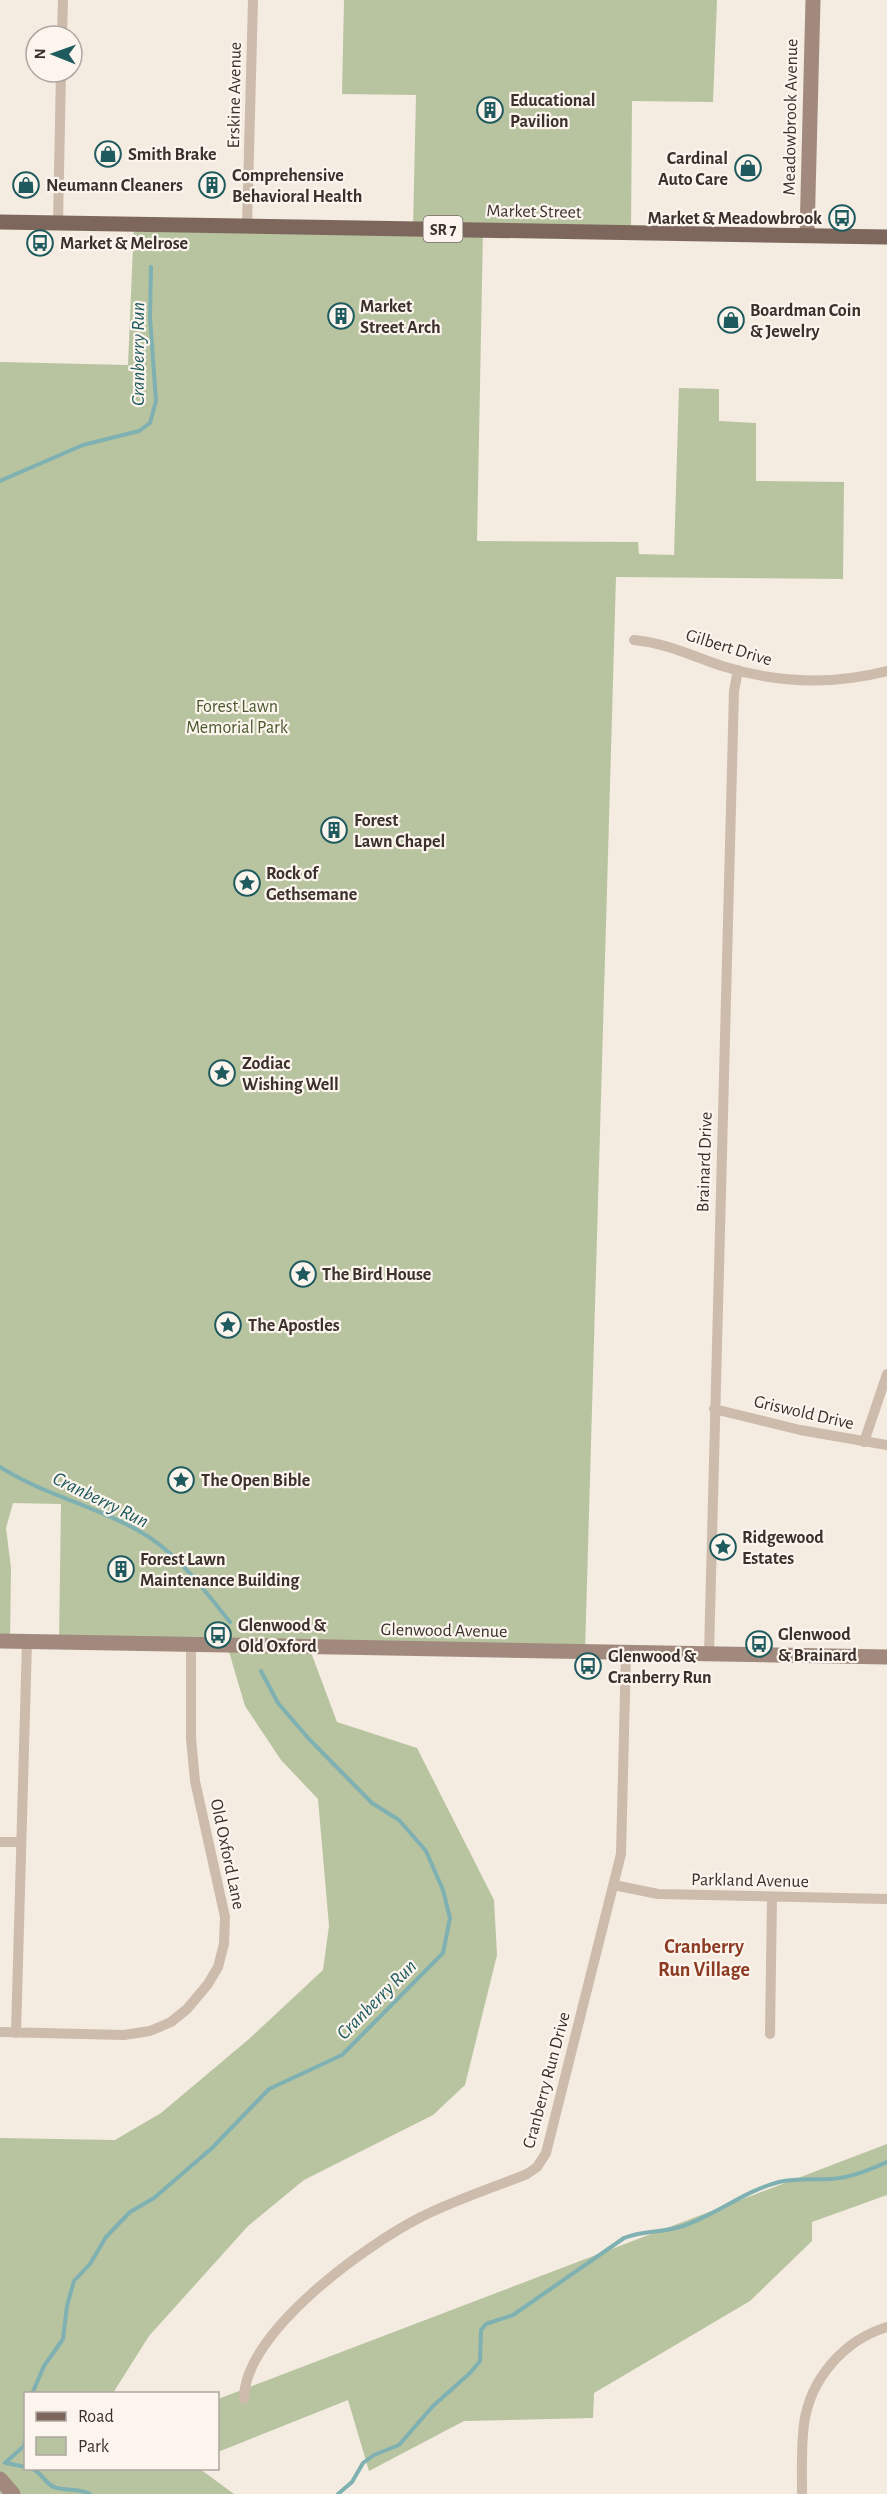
<svg xmlns="http://www.w3.org/2000/svg" width="887" height="2494" font-family="'Alegreya Sans',sans-serif">
	<style>
		.green { fill: #b8c4a0 }
		.lines { fill: none; stroke-linecap: round; stroke-linejoin: round }
		.stream { stroke: #7fb0b2; stroke-width: 4 }
		.street { stroke: #cdbbac; stroke-width: 10 }
		.secondary { stroke: #a18a7d; stroke-width: 15 }
		.primary { stroke: #7d675c; stroke-width: 15 }
		.labels { text-anchor: middle; stroke-width: 4.5; stroke-linejoin: round; paint-order: stroke }
		.shield { fill: #fbf5ee; stroke: #756b66; stroke-width: 1.5 }
		.shield-label { font-size: 16px; font-weight: bold; fill: #3b302b }
		.street-label { font-size: 18px; fill: #3b302b; stroke: #fbf5ee }
		.poi-label { font-size: 18px; font-weight: bold; fill: #3b302b; stroke: #fbf5ee; text-anchor: start }
		.park-label { font-size: 18px; fill: #4a5a2e; stroke: #fbf5ee }
		.water-label { font-size: 20px; font-style: italic; fill: #1f5a5e; stroke: #fbf5ee }
		.neighbourhood-label { font-size: 20px; font-weight: bold; fill: #8c3b22; stroke: #fbf5ee }
	</style>
	<rect width="100%" height="100%" fill="#f4ebe1"/>
	<!-- green -->
	<path class="green" d="M344 0H717L713 102 632 101 631 232 483 230 477 541 638 542 639 554 674 555 679 388 719 389V421L756 423V481L844 482 843 579 616 577 585 1652 309 1647 337 1722 417 1748 494 1900 497 1955 465 2085 433 2115 304 2180 248 2226 149 2336 113 2393 26 2394V2468L200 2469 234 2494H0V2138L115 2140 161 2113 249 2039 323 1970 329 1926 318 1799 281 1760 245 1706 227 1645 59 1642 61 1504 13 1503 6 1528 11 1568 10 1641H0V362L128 365 134 224 413 229 416 95 342 94Z
		M887 2144V2195L812 2222V2241L750 2301 594 2393 593 2418 464 2421 369 2471 348 2400 218 2452V2399Z"/>
	<g class="lines">
		<!-- stream -->
		<path class="stream" d="M0 481 83 445 139 431 150 423 156 401 150 317 151 267
			M0 1467C42 1494 95 1506 139 1531 177 1552 203 1589 230 1622
			M32 2394 44 2366 63 2339 67 2306 74 2281 90 2264 106 2237 130 2212 154 2198 212 2148 269 2089 342 2055 443 1953 450 1918 443 1890 426 1851 399 1820 372 1803 309 1739 278 1703 261 1671
			M5 2463 24 2446 26 2433
			M6 2463 26 2467
			M31 2468C42 2472 46 2486 57 2488 69 2491 79 2488 90 2494
			M338 2494 352 2482 363 2463 374 2455 399 2445 433 2406 470 2373 480 2361 481 2330 486 2324 513 2315 624 2238C643 2230 663 2233 683 2226 716 2215 744 2191 779 2182 796 2178 813 2180 830 2179 850 2178 869 2170 887 2162"/>
		<!-- street -->
		<path class="street" d="M62 36 63 0
			M58 223 61 72
			M247 226 253 0
			M634 640C666 643 692 656 722 666 776 683 832 685 887 671
			M714 1409 800 1430 887 1445
			M864 1442 887 1374
			M709 1654 734 691 738 670
			M0 1842H21
			M614 1885 658 1894 887 1899
			M0 2032 124 2035 150 2031 171 2022 187 2009 208 1984 218 1967 224 1944 225 1917 195 1781 191 1738V1645
			M16 2033 27 1641
			M770 2034 772 1897
			M244 2399C244 2332 366 2245 421 2217 455 2200 492 2188 527 2174L537 2167 546 2153 621 1854 626 1653
			M802 2494C802 2471 801 2447 804 2424 810 2379 844 2340 887 2327"/>
		<!-- secondary -->
		<path class="secondary" d="M807 235 813 0
			M0 1641 887 1657
			M0 2479 13 2494"/>
		<!-- primary -->
		<path class="primary" d="M0 222 887 237"/>
	</g>
	<!-- icons -->
	<defs>
		<g id="building-ring" transform="scale(1.35)"><circle r="9.5" fill="#fbf5ee" stroke="#1f5a5e" stroke-width="1.5"/><path d="M-4-6H4V6H1V3H-1V6H-4ZM-2.5-4.3h1.7v1.8h-1.7ZM.8-4.3h1.7v1.8H.8ZM-2.5-1h1.7V.8h-1.7ZM.8-1h1.7V.8H.8Z" fill="#1f5a5e"/></g>
		<g id="shop-ring" transform="scale(1.35)"><circle r="9.5" fill="#fbf5ee" stroke="#1f5a5e" stroke-width="1.5"/><path d="M-5-2.5h2.3a2.7 3.5 0 0 1 5.4 0H5L5.5 6h-11ZM-1.5-2.5h3a1.5 2.3 0 0 0-3 0Z" fill="#1f5a5e"/></g>
		<g id="bus-ring" transform="scale(1.35)"><circle r="9.5" fill="#fbf5ee" stroke="#1f5a5e" stroke-width="1.5"/><path d="M-5-6H5V4H4V6H2V4H-2V6H-4V4H-5ZM-3.5-4V0h7V-4ZM-3.5 1.2v1.5H-2V1.2ZM2 1.2v1.5H3.5V1.2Z" fill="#1f5a5e"/></g>
		<g id="sight-ring" transform="scale(1.35)"><circle r="9.5" fill="#fbf5ee" stroke="#1f5a5e" stroke-width="1.5"/><path d="M0-6L1.8-2.2L6-1.7L2.9 1.2L3.7 5.4L0 3.3L-3.7 5.4L-2.9 1.2L-6-1.7L-1.8-2.2Z" fill="#1f5a5e"/></g>
	</defs>
	<g fill-rule="evenodd">
		<use href="#building-ring" x="490" y="110"/>
		<use href="#shop-ring" x="108" y="154"/>
		<use href="#shop-ring" x="748" y="168"/>
		<use href="#shop-ring" x="26" y="185"/>
		<use href="#building-ring" x="212" y="185"/>
		<use href="#bus-ring" x="842" y="218"/>
		<use href="#bus-ring" x="40" y="243"/>
		<use href="#building-ring" x="341" y="316"/>
		<use href="#shop-ring" x="731" y="320"/>
		<use href="#building-ring" x="334" y="830"/>
		<use href="#sight-ring" x="247" y="883"/>
		<use href="#sight-ring" x="222" y="1073"/>
		<use href="#sight-ring" x="303" y="1274"/>
		<use href="#sight-ring" x="228" y="1325"/>
		<use href="#sight-ring" x="181" y="1480"/>
		<use href="#sight-ring" x="723" y="1547"/>
		<use href="#building-ring" x="121" y="1569"/>
		<use href="#bus-ring" x="218" y="1635"/>
		<use href="#bus-ring" x="759" y="1644"/>
		<use href="#bus-ring" x="588" y="1666"/>
	</g>
	<g class="labels">
		<!-- shield labels -->
		<rect class="shield" x="423.5" y="216" width="39" height="26" rx="4.5"/>
		<g class="shield-label">
			<text x="443" y="235">SR 7</text>
		</g>
		<!-- street labels -->
		<g class="street-label">
			<text transform="translate(234 95) rotate(-89)" y="6">Erskine Avenue</text>
			<text transform="translate(790 117) rotate(-89)" y="6">Meadowbrook Avenue</text>
			<text transform="translate(534 211) rotate(1)" y="6">Market Street</text>
			<text transform="translate(729 647) rotate(17)" y="6">Gilbert Drive</text>
			<text transform="translate(704 1162) rotate(-88)" y="6">Brainard Drive</text>
			<text transform="translate(804 1412) rotate(13)" y="6">Griswold Drive</text>
			<text transform="translate(444 1630) rotate(1)" y="6">Glenwood Avenue</text>
			<text transform="translate(228 1854) rotate(78)" y="6">Old Oxford Lane</text>
			<text transform="translate(750 1880) rotate(1)" y="6">Parkland Avenue</text>
			<text transform="translate(546 2080) rotate(-75)" y="6">Cranberry Run Drive</text>
		</g>
		<!-- poi labels -->
		<g class="poi-label">
			<text x="510" y="106">Educational<tspan x="510" dy="21">Pavilion</tspan></text>
			<text x="128" y="160">Smith Brake</text>
			<text x="728" y="164" text-anchor="end">Cardinal<tspan x="728" dy="21">Auto Care</tspan></text>
			<text x="232" y="181">Comprehensive<tspan x="232" dy="21">Behavioral Health</tspan></text>
			<text x="46" y="191">Neumann Cleaners</text>
			<text x="822" y="224" text-anchor="end">Market &amp; Meadowbrook</text>
			<text x="60" y="249">Market &amp; Melrose</text>
			<text x="360" y="312">Market<tspan x="360" dy="21">Street Arch</tspan></text>
			<text x="750" y="316">Boardman Coin<tspan x="750" dy="21">&amp; Jewelry</tspan></text>
			<text x="354" y="826">Forest<tspan x="354" dy="21">Lawn Chapel</tspan></text>
			<text x="266" y="879">Rock of<tspan x="266" dy="21">Gethsemane</tspan></text>
			<text x="242" y="1069">Zodiac<tspan x="242" dy="21">Wishing Well</tspan></text>
			<text x="322" y="1280">The Bird House</text>
			<text x="248" y="1331">The Apostles</text>
			<text x="201" y="1486">The Open Bible</text>
			<text x="742" y="1543">Ridgewood<tspan x="742" dy="21">Estates</tspan></text>
			<text x="140" y="1565">Forest Lawn<tspan x="140" dy="21">Maintenance Building</tspan></text>
			<text x="238" y="1631">Glenwood &amp;<tspan x="238" dy="21">Old Oxford</tspan></text>
			<text x="778" y="1640">Glenwood<tspan x="778" dy="21">&amp; Brainard</tspan></text>
			<text x="608" y="1662">Glenwood &amp;<tspan x="608" dy="21">Cranberry Run</tspan></text>
		</g>
		<!-- park labels -->
		<g class="park-label">
			<text x="237" y="712">Forest Lawn<tspan x="237" dy="21">Memorial Park</tspan></text>
		</g>
		<!-- water labels -->
		<g class="water-label">
			<text transform="translate(137 354) rotate(-90)" y="7">Cranberry Run</text>
			<text transform="translate(101 1499) rotate(26)" y="7">Cranberry Run</text>
			<text transform="translate(376 1999) rotate(-45)" y="7">Cranberry Run</text>
		</g>
		<!-- neighbourhood labels -->
		<g class="neighbourhood-label">
			<text x="704" y="1953">Cranberry<tspan x="704" dy="23">Run Village</tspan></text>
		</g>
	</g>
	<!-- legend -->
	<rect x="24" y="2392" width="195" height="78" fill="#fbf5ee" stroke="#aea6a0" stroke-width="1.5"/>
	<rect x="36" y="2412" width="30" height="9" fill="#7d675c" stroke="#aea6a0" stroke-width="1.5"/>
	<text x="78" y="2422" font-size="18" fill="#3b302b">Road</text>
	<rect x="36" y="2437" width="30" height="18" fill="#b8c4a0" stroke="#aea6a0" stroke-width="1.5"/>
	<text x="78" y="2452" font-size="18" fill="#3b302b">Park</text>
	<!-- north arrow -->
	<g transform="translate(54 54) rotate(271)"><circle r="28" fill="#fbf5ee" stroke="#aea6a0" stroke-width="1.5"/>
	<path d="M0-4.5L10 22L0 15L-10 22Z" fill="#1f5a5e"/>
	<text y="-9" font-size="16" font-weight="bold" text-anchor="middle" fill="#3b302b">N</text>
	</g>
</svg>
